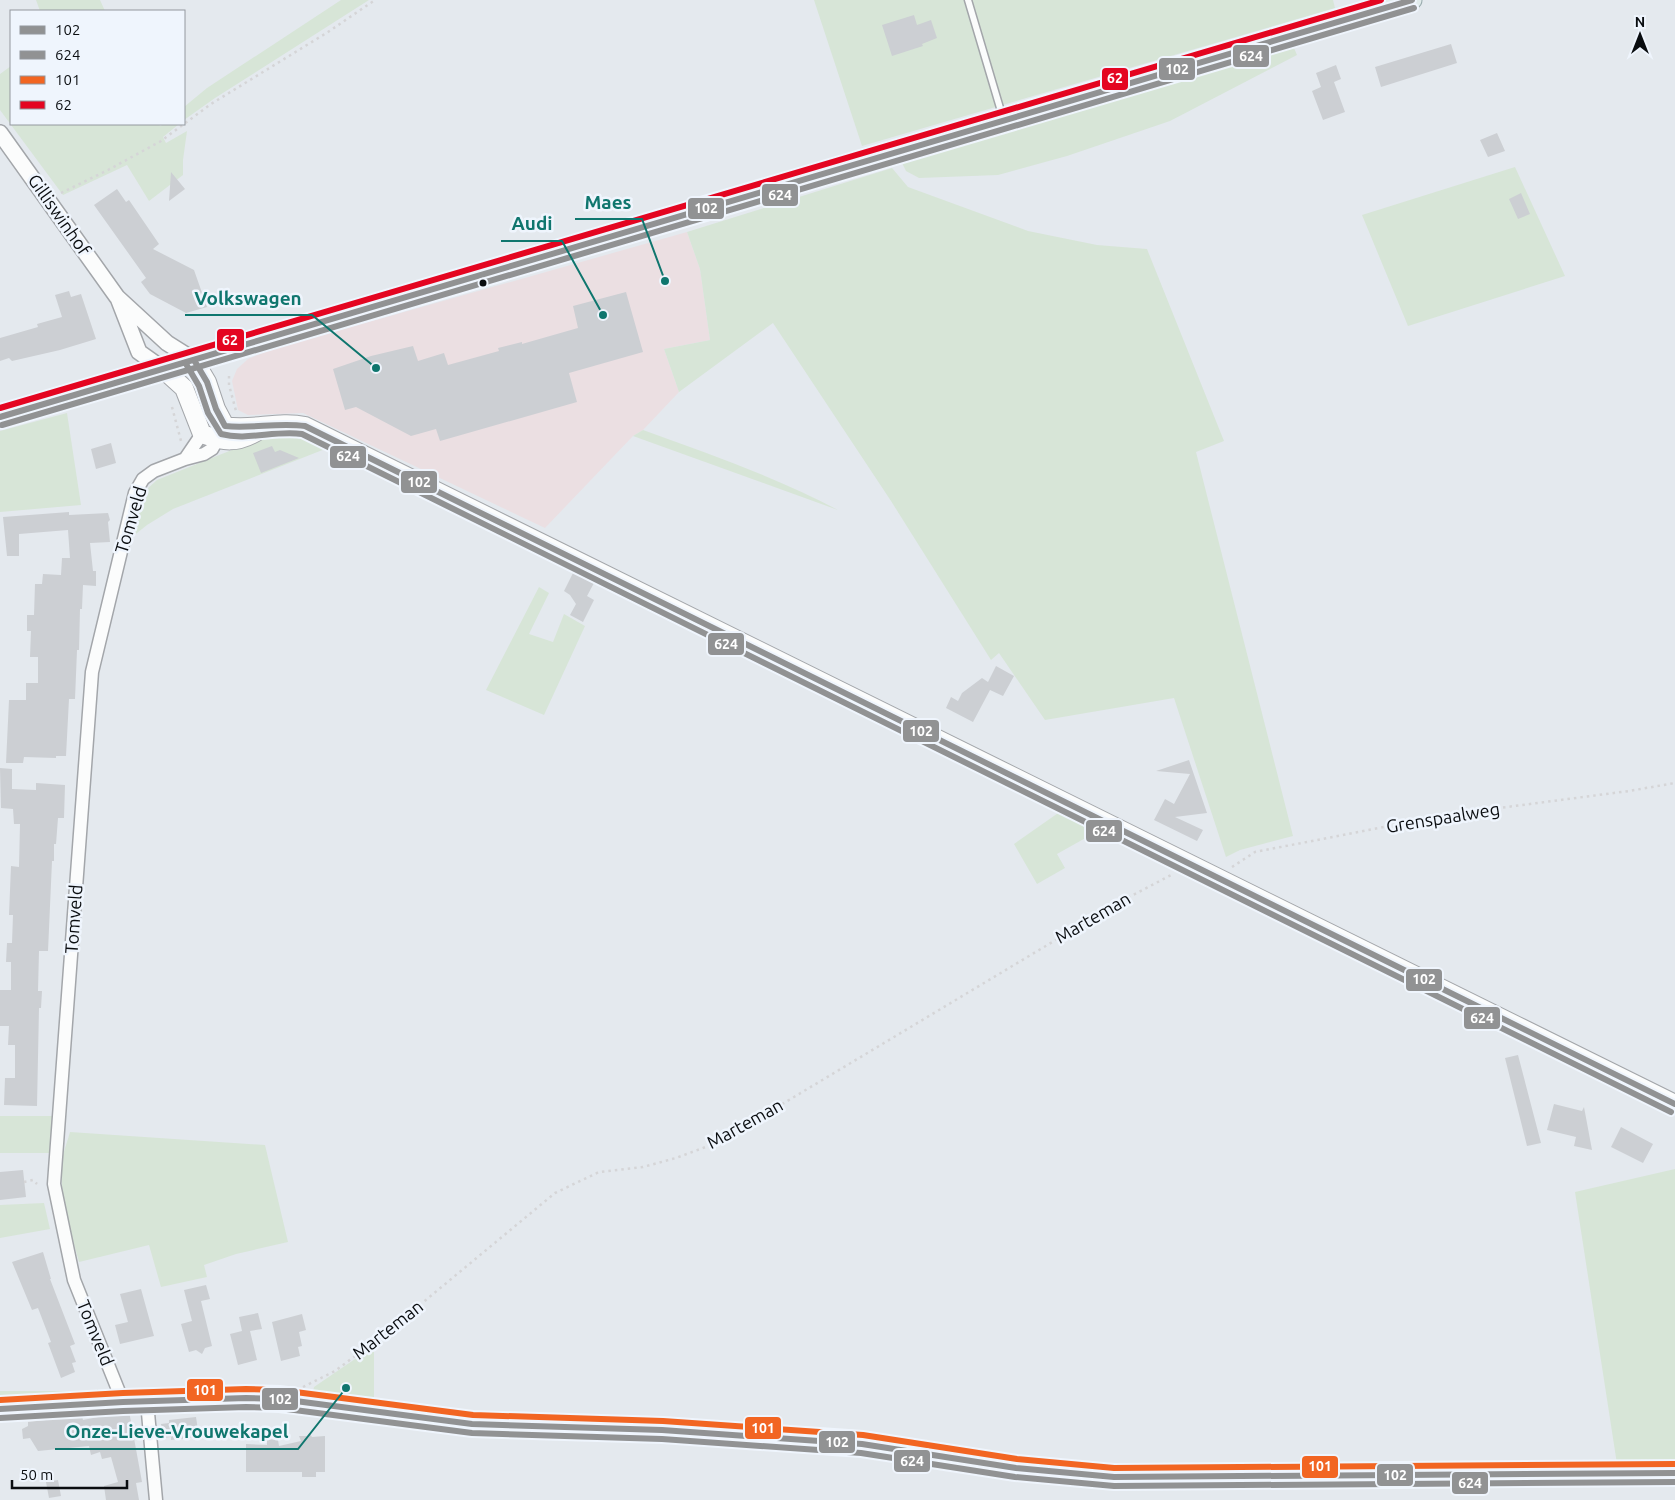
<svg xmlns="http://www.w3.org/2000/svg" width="1675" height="1500" font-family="Ubuntu,sans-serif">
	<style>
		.commercial { fill: #ebdfe2 }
		.green { fill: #d7e5d7 }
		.building { fill: #cccfd3 }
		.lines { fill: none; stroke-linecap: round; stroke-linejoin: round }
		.service-casing { stroke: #a3a6aa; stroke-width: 9 }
		.minor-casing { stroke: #a3a6aa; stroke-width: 15 }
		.tertiary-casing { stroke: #a3a6aa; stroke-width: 18 }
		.secondary-casing { stroke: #a3a6aa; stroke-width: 20 }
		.primary-casing { stroke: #96a8aa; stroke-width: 21 }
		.path { stroke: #d5d5d7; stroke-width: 2.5; stroke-dasharray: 2.5 4; stroke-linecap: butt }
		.service { stroke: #fbfcfc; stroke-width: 6 }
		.minor { stroke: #fbfcfc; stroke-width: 12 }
		.tertiary { stroke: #fbfcfc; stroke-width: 15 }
		.secondary { stroke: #fbfcfc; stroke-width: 18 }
		.primary { stroke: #e1ebeb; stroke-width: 19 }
		.bus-1-casing { stroke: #eff5fd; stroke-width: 10 }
		.bus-2-casing { stroke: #eff5fd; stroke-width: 10 }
		.bus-3-casing { stroke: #eff5fd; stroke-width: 10 }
		.bus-4-casing { stroke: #eff5fd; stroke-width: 10 }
		.bus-1 { stroke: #919293; stroke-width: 6 }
		.bus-2 { stroke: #919293; stroke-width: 6 }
		.bus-3 { stroke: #f26522; stroke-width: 6 }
		.bus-4 { stroke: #e40521; stroke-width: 6 }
		.bus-dot { fill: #0a0d10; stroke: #eff5fd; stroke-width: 2 }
		.labels { text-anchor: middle; stroke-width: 5; stroke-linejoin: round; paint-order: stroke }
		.street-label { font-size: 18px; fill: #0a0d10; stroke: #eff5fd }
		.leader { fill: none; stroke: #0f766e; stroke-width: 2 }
		.callout-dot { fill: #0f766e; stroke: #eff5fd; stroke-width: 2 }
		.callout-label { font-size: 19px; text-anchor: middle; font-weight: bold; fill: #0f766e; stroke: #eff5fd; stroke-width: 5; stroke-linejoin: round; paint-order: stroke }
		.line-badge { stroke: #eff5fd; stroke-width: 2 }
		.badge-label { font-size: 14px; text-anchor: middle; font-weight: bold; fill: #fff }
	</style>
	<rect width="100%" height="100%" fill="#e4e9ee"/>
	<!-- commercial -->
	<path class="commercial" d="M687 232 700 269 710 340 664 349 679 392 643 430 633 436 545 528 303 413 248 415 238 410 232 381 237 369 248 359 270 350Z"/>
	<!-- green -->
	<path class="green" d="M36 0H100L105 11H40Z
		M341 0H369L215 98 184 120V107L207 88Z
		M814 0H1333L1335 8 862 146Z
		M1294 48 1297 55 1170 121 1067 156 998 175 919 178 906 171 902 163Z
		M11 66V124H159L160 126 164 124H179L163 137 166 143 187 131 183 160V175L149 201 127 165 63 195 0 110V74Z
		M1515 167 1565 276 1408 326 1362 215Z
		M892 168 908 187 1028 231 1097 245 1147 249 1224 441 1196 452 1293 836 1240 850 1226 857 1174 698 1045 720 999 653 991 660 891 501 773 323 679 392 664 349 710 340 700 269 687 232Z
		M67 413 81 505 0 512V431Z
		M643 430C709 454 776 477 838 510L633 436Z
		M282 434 305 440 325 449 173 509 147 525 132 537 142 499 147 489 157 480 264 437Z
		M539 587 549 593 529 634 553 642 564 614 585 626 544 715 486 690Z
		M1061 811 1098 831 1057 854 1065 868 1037 884 1014 844Z
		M0 1116H56L49 1153H0Z
		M70 1132 265 1145 288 1242 236 1254 204 1265 207 1277 161 1287 149 1245 79 1262C70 1228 57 1191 63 1155 65 1147 68 1140 70 1132Z
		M1675 1169V1463L1617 1464 1575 1192Z
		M44 1203 50 1229 0 1238V1205Z
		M374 1346V1403L321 1400 312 1397 314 1387Z
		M98 1389 100 1396 0 1401V1391H96Z"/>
	<!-- building -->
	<path class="building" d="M914 15 917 25 931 20 937 38 922 44 923 46 892 56 882 25Z
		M1451 44 1457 63 1381 87 1375 67Z
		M1336 65 1341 79 1334 82 1345 112 1323 120 1312 91 1321 87 1316 73Z
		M1497 133 1505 151 1488 157 1480 140Z
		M171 172 185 189 169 201Z
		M117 189 126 202 129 200 159 244 153 249 194 270 207 307 186 313 150 294 141 282 146 278 94 205Z
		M1521 193 1530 214 1518 219 1509 199Z
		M69 291 71 297 81 294 96 339 60 350 12 361 9 358 0 361V338L38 327 37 324 62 317 55 295Z
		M626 292 643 352 569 373 577 402 440 441 436 429 411 436 356 407 345 410 333 369 371 356 413 346 418 361 444 353 448 365 499 351 498 348 522 342V344L578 328 573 306Z
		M111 443 116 463 96 469 91 449Z
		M272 446 275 452 280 450 299 458 261 473 253 453Z
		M69 512V515L108 513 110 520 108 522 110 542 90 543 93 571H96V586L83 585 82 609H80L79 650H77L75 699H69L66 756H56V758L24 757 23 763H6L9 700H26V683H38V657H30L31 631H27V615H34L35 584H42L43 574 61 575 62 558H70L68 530 19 534V556H7L3 517Z
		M573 573 594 583 587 596 594 600 583 622 570 615 576 604 570 595 564 591Z
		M996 666 1014 676 1003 696 990 690 973 722 946 708 951 697 958 701 962 693 982 678 988 682Z
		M1189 760 1207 813 1175 817 1203 830 1197 841 1154 820 1165 799 1174 804 1190 774 1156 771Z
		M0 768 12 769V789L36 790V783L65 785 64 818H58L56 844H54V861H52L48 951H39L38 991H42L41 1008H39L37 1106 4 1105 5 1078H15V1045H8L9 1026H0V990H11V962H6L7 943H12L13 915H9L11 866 19 867 20 824H14L13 809 1 808Z
		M1518 1055 1541 1143 1527 1146 1505 1058Z
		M1554 1104 1582 1111 1584 1107 1592 1150 1574 1146 1576 1137 1547 1130Z
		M1621 1127 1653 1144 1643 1163 1611 1147Z
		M23 1170 26 1197 0 1200V1172Z
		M43 1252 51 1279H50L75 1344 70 1346 76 1362 72 1363 75 1372 61 1378 48 1343 51 1342 38 1308 32 1310 12 1262Z
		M206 1285 210 1299 201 1301 212 1346 205 1348 202 1354 196 1350 189 1352 181 1324 192 1321 184 1290Z
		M141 1289 154 1336 120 1344 115 1325 128 1322 120 1294Z
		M258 1313 262 1329 250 1331 257 1360 238 1365 230 1334 242 1331 239 1317Z
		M302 1314 306 1330 299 1332 302 1346 298 1347 300 1356 281 1361 272 1322Z
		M129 1411 142 1482 136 1483 139 1500H106L104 1486 118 1482 111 1457 102 1459 100 1452 91 1455 89 1446 38 1451 30 1438 23 1439 22 1429 28 1426V1422L82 1416 83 1420Z
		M196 1417 199 1437 171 1440V1437L162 1438 161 1424 169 1423V1420Z
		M310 1434 312 1437 325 1436V1472H316V1477H302V1472H246V1444L267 1445V1439L278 1440 279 1446 301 1441 299 1436H307Z
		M58 1480 61 1496 49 1498 46 1482Z"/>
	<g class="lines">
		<!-- service casing -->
		<g class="service-casing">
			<path id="service" d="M968 0 1003 118"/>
		</g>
		<!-- minor casing -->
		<g class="minor-casing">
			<path id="minor" d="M185 459 202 434
				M123 1402 74 1280 54 1184 92 672 135 493 143 479 154 471 185 459 204 454 212 449 221 433
				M147 1402 156 1500
				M0 1409 123 1402 246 1398 280 1399 472 1424 662 1430 862 1444 1016 1468 1114 1477 1675 1473"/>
		</g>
		<!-- tertiary casing -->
		<g class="tertiary-casing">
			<path id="tertiary" d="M0 133 117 297 167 343 194 360
				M118 298 139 352 163 369"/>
		</g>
		<!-- secondary casing -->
		<g class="secondary-casing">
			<path id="secondary" d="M194 360 207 382 216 409 225 426C252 431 278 420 305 426L1675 1104
				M163 369 184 388 202 434C224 442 237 444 258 431"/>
		</g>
		<!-- primary casing -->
		<g class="primary-casing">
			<path id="primary" d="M0 417 1412 0"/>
		</g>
		<!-- path -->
		<path class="path" d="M61 193 108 170 161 141 211 104 328 32 375 0
			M229 376V385L236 411
			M172 407 181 441
			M1232 867 1255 852 1446 815 1629 791 1675 783
			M24 1182 33 1180 37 1184
			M303 1387 335 1371 386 1333 555 1193 599 1172 643 1167 676 1158 719 1142 1114 905 1173 874"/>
		<!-- service -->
		<use href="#service" class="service"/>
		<!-- minor -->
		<use href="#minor" class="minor"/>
		<!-- tertiary -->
		<use href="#tertiary" class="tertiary"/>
		<!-- secondary -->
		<use href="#secondary" class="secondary"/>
		<!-- primary -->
		<use href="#primary" class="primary"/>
		<!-- bus-1 casing -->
		<g class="bus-1-casing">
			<path id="bus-1" d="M194 360 207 382 216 409 225 426C252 429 278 422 305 426L1675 1104
				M0 417 1412 0
				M0 1409 123 1402 246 1398 280 1399 472 1424 662 1430 862 1444 1016 1468 1114 1477 1675 1473"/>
		</g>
		<!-- bus-2 casing -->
		<g class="bus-2-casing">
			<path id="bus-2" d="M186 364 199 386 208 413 221 434C247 441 275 430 302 434L1671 1112
				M2 425 1414 8
				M0 1418 123 1411 246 1407 279 1408 472 1433 662 1439 861 1453 1015 1477 1114 1486 1675 1482"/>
		</g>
		<!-- bus-3 casing -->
		<g class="bus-3-casing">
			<path id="bus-3" d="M0 1400 123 1393 246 1389 280 1390 473 1415 663 1421 863 1435 1017 1459 1114 1468 1675 1464"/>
		</g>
		<!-- bus-4 casing -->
		<g class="bus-4-casing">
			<path id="bus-4" d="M0 408 1381 0"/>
		</g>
		<!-- bus-1 -->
		<use href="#bus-1" class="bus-1"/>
		<!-- bus-2 -->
		<use href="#bus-2" class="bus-2"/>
		<!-- bus-3 -->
		<use href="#bus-3" class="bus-3"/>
		<!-- bus-4 -->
		<use href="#bus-4" class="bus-4"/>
	</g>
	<!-- markers -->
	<circle class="bus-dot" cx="483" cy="283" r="4.5"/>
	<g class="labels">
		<!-- street labels -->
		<g class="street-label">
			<text transform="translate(59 215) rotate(55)" y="6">Gilliswinhof</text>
			<text transform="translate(131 520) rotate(-73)" y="6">Tomveld</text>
			<text transform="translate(1443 818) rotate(-9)" y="6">Grenspaalweg</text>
			<text transform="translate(1093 918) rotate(-30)" y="6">Marteman</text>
			<text transform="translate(74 919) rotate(-86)" y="6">Tomveld</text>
			<text transform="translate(745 1124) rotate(-29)" y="6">Marteman</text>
			<text transform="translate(388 1330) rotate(-38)" y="6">Marteman</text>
			<text transform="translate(95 1333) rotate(68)" y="6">Tomveld</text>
		</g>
	</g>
	<!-- callouts -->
	<path class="leader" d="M665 281L642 219H575M603 315L562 241H501M376 368L312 315H185M346 1388L298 1449H55"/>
	<g class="callout-dot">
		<circle cx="665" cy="281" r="5"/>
		<circle cx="603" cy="315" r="5"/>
		<circle cx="376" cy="368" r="5"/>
		<circle cx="346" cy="1388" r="5"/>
	</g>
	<g class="callout-label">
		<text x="608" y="209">Maes</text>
		<text x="532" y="230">Audi</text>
		<text x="248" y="305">Volkswagen</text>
		<text x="177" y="1438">Onze-Lieve-Vrouwekapel</text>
	</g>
	<g class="line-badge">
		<rect x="1232" y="44" width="38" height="24" rx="5" fill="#919293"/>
		<rect x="1158" y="57" width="38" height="24" rx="5" fill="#919293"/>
		<rect x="1101" y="67" width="28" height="24" rx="5" fill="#e40521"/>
		<rect x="761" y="183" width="38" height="24" rx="5" fill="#919293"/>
		<rect x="687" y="197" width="38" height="23" rx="5" fill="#919293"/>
		<rect x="216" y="328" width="29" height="24" rx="5" fill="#e40521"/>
		<rect x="329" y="445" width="38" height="24" rx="5" fill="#919293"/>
		<rect x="400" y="470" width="38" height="24" rx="5" fill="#919293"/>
		<rect x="707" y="632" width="38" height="24" rx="5" fill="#919293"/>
		<rect x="902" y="719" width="38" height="24" rx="5" fill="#919293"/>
		<rect x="1085" y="819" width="38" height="24" rx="5" fill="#919293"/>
		<rect x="1405" y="968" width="38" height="24" rx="5" fill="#919293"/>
		<rect x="1463" y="1006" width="38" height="24" rx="5" fill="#919293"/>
		<rect x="186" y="1378" width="38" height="24" rx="5" fill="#f26522"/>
		<rect x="261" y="1387" width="38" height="24" rx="5" fill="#919293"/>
		<rect x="744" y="1416" width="38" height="24" rx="5" fill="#f26522"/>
		<rect x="818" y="1430" width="38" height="24" rx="5" fill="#919293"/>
		<rect x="893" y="1449" width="38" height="24" rx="5" fill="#919293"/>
		<rect x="1301" y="1455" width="38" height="24" rx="5" fill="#f26522"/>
		<rect x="1376" y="1463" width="38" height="24" rx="5" fill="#919293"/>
		<rect x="1451" y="1471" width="38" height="24" rx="5" fill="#919293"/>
	</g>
	<g class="badge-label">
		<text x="1251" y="61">624</text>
		<text x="1177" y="74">102</text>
		<text x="1115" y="83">62</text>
		<text x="780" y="200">624</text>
		<text x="706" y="213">102</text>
		<text x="230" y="345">62</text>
		<text x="348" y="461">624</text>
		<text x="419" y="487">102</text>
		<text x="726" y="649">624</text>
		<text x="921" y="736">102</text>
		<text x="1104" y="836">624</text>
		<text x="1424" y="984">102</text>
		<text x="1482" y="1023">624</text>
		<text x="205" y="1395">101</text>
		<text x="280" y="1404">102</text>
		<text x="763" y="1433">101</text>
		<text x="837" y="1447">102</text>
		<text x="912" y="1466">624</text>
		<text x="1320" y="1471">101</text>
		<text x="1395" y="1480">102</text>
		<text x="1470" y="1488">624</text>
	</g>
	<!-- legend -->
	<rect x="10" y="10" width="175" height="115" fill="#eff5fd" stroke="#93989e"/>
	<rect x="20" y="26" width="25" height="8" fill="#919293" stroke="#93989e"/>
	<text x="55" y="35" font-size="15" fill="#0a0d10">102</text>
	<rect x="20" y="51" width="25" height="8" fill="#919293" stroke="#93989e"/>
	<text x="55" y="60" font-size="15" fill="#0a0d10">624</text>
	<rect x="20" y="76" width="25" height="8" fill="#f26522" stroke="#93989e"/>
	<text x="55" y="85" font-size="15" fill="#0a0d10">101</text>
	<rect x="20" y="101" width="25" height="8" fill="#e40521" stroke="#93989e"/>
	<text x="55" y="110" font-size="15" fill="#0a0d10">62</text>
	<!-- north arrow -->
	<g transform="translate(1640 35)" stroke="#eff5fd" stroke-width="4" paint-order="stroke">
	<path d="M0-4L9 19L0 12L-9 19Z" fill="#0a0d10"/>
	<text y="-8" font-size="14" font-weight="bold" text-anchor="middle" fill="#0a0d10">N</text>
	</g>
	<!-- scale -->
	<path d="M12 1480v8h115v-8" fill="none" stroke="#0a0d10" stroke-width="2.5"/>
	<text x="20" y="1480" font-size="15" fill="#0a0d10" stroke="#eff5fd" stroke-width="4" paint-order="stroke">50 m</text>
</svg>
